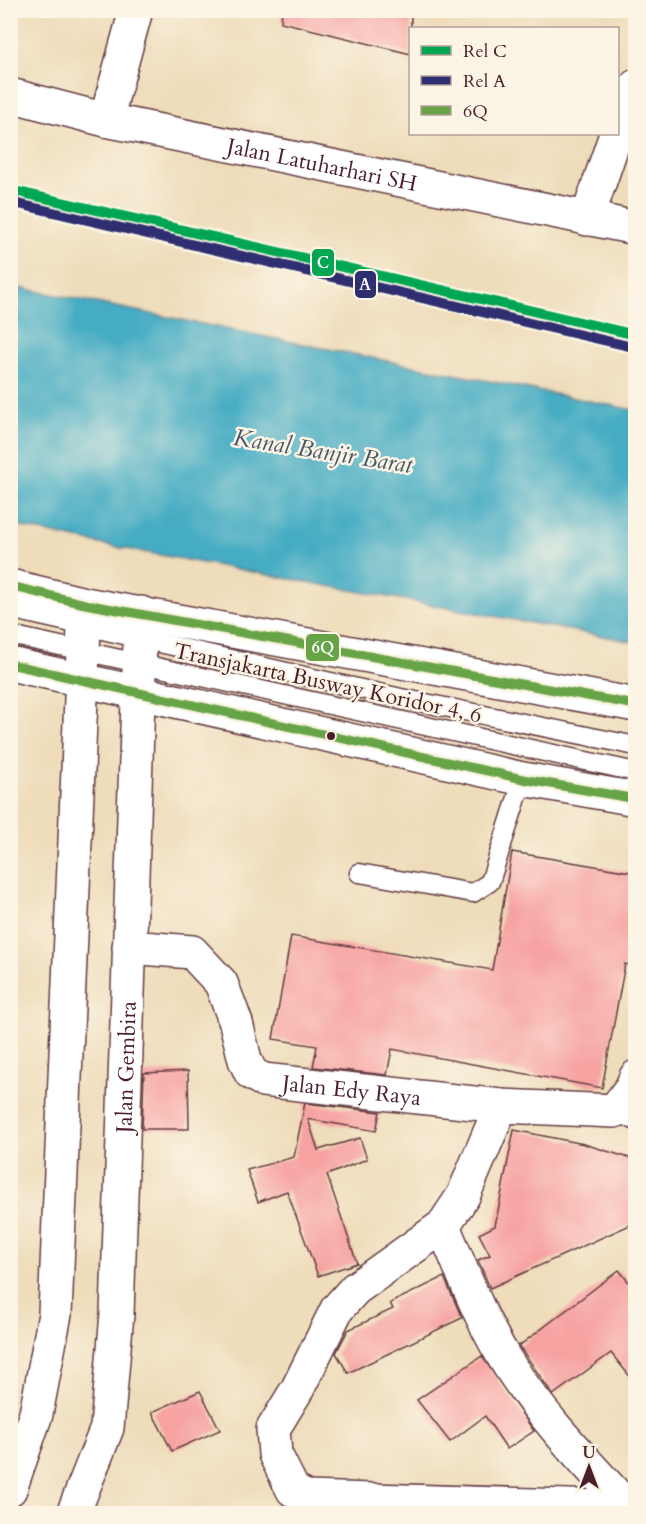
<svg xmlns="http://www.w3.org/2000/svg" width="646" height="1524" font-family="Cardo,serif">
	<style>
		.water { fill: #44acc3; stroke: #476677; stroke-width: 1.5 }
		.building { fill: #f6a2a1 }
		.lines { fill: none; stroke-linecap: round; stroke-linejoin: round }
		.service-casing { stroke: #633b40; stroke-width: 21 }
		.minor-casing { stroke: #633b40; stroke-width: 36 }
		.tertiary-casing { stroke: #633b40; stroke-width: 36 }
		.secondary-casing { stroke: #633b40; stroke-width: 36 }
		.primary-casing { stroke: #633b40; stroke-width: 36 }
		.service { stroke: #fff; stroke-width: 18 }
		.minor { stroke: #fff; stroke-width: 33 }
		.tertiary { stroke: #fff; stroke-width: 33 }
		.secondary { stroke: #fff; stroke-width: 33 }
		.primary { stroke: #fff; stroke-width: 33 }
		.bus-1-casing { stroke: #fcf5e5; stroke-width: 14 }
		.bus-1 { stroke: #66a446; stroke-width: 9 }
		.rail-1-casing { stroke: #fcf5e5; stroke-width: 15 }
		.rail-2-casing { stroke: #fcf5e5; stroke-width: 15 }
		.rail-1 { stroke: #00a651; stroke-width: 10 }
		.rail-2 { stroke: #2e2f70; stroke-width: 10 }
		.bus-dot { fill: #4a1f2b; stroke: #fcf5e5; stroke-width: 2 }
		.labels { text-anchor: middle; stroke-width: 5; stroke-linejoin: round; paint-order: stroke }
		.street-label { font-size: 22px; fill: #4a1f2b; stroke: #fcf5e5 }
		.water-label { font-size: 24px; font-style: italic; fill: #485768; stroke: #fcf5e5 }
		.line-badge { stroke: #fcf5e5; stroke-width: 2 }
		.badge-label { font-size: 16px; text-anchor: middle; font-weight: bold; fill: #fff }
	</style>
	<rect width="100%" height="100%" fill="#fcf5e5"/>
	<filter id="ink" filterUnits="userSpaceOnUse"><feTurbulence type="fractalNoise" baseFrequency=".0167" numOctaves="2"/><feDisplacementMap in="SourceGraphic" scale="12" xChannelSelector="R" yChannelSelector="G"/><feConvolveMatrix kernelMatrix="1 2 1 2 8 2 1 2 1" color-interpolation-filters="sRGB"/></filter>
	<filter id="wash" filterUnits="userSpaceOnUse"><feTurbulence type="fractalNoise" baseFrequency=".008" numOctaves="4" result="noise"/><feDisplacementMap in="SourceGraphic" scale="24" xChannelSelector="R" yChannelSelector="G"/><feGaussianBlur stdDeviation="1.35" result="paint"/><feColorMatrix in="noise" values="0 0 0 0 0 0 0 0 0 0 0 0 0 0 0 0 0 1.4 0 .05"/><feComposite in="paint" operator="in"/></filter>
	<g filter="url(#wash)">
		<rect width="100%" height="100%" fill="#eedcba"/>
		<!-- water -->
		<path class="water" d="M11 286 635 410V642L105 545 11 525Z"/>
		<g id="blocks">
			<!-- building -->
			<path class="building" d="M282 10H411V54L281 22Z
				M512 852 636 873V966L625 964 602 1088 392 1049 387 1075 313 1067 317 1046 273 1039 291 936 492 970Z
				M188 1071 189 1129H142L144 1073Z
				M305 1103 380 1112 376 1131 308 1119 318 1150 360 1138 367 1159 327 1175 357 1263 318 1276 287 1191 258 1202 247 1170 294 1157Z
				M514 1130 584 1144 636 1160V1207L630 1225 490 1288 478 1260 490 1255 479 1234 495 1226Z
				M619 1270 636 1291V1384L611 1353 553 1395 519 1346Z
				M444 1277 462 1318 348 1373 336 1353 348 1330 393 1309 390 1303Z
				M482 1356 534 1431 507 1449 485 1416 450 1442 417 1400Z
				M200 1391 220 1430 172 1451 152 1412Z"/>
		</g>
	</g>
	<g filter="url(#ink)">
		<use href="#blocks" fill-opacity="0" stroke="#633b40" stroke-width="1.5"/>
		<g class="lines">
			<!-- service casing -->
			<g class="service-casing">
				<path id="service" d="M10 609 401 698 636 746
					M10 635 636 772
					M359 873 473 893 490 882 523 779
					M614 1111 636 1121"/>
			</g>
			<!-- minor casing -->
			<g class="minor-casing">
				<g id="minor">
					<path d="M618 131 636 86"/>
					<path d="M587 219 616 134"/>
					<path id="s1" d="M129 947 192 952 221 983 236 1023 245 1060 251 1073 263 1080 501 1106 614 1111 632 1087 636 1077"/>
					<path d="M501 1106 463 1196 443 1226 355 1289 337 1309 298 1388 273 1429 275 1454 293 1490 307 1498 636 1508"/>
					<path d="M443 1226C463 1273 482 1324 510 1367 543 1418 586 1462 627 1507"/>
				</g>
			</g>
			<!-- tertiary casing -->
			<g class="tertiary-casing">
				<g id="tertiary">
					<path id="s2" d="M10 95 106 120 636 228"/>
					<path d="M106 120 136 10"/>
				</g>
			</g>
			<!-- secondary casing -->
			<g class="secondary-casing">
				<g id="secondary">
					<path d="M10 1489 36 1414 55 1314 85 604"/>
					<path id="s3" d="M73 1514 107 1428 117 1314 141 613"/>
				</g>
			</g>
			<!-- primary casing -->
			<g class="primary-casing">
				<path id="primary" d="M10 586 85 604 636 705
					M10 664 523 779 636 799"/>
			</g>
			<!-- service -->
			<use href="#service" class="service"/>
			<!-- minor -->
			<use href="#minor" class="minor"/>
			<!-- tertiary -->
			<use href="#tertiary" class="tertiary"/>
			<!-- secondary -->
			<use href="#secondary" class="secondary"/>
			<!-- primary -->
			<use href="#primary" class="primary"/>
			<!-- bus-1 casing -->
			<g class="bus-1-casing">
				<path id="bus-1" d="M10 586 85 604 636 705
					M10 664 523 779 636 799"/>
			</g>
			<!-- bus-1 -->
			<use href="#bus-1" class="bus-1"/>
			<!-- rail-1 casing -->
			<g class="rail-1-casing">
				<path id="rail-1" d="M10 190 636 335"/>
			</g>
			<!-- rail-2 casing -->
			<g class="rail-2-casing">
				<path id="rail-2" d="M10 202 633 347"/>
			</g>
			<!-- rail-1 -->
			<use href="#rail-1" class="rail-1"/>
			<!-- rail-2 -->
			<use href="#rail-2" class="rail-2"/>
		</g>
	</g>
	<!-- markers -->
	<circle class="bus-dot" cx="331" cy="736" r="5"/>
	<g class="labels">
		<!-- street labels -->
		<g class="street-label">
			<text dy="8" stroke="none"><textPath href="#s2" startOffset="320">Jalan Latuharhari SH</textPath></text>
			<text transform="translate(328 682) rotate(12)" y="8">Transjakarta Busway Koridor 4, 6</text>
			<text dy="8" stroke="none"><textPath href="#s3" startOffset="454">Jalan Gembira</textPath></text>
			<text dy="8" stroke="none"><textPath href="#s1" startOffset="304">Jalan Edy Raya</textPath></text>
		</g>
		<!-- water labels -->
		<g class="water-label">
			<text transform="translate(323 451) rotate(9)" y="8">Kanal Banjir Barat</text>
		</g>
	</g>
	<g class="line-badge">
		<rect x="311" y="248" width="24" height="29" rx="6" fill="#00a651"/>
		<rect x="354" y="270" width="23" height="29" rx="6" fill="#2e2f70"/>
		<rect x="305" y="633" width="35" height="29" rx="6" fill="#66a446"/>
	</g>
	<g class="badge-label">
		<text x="323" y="268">C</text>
		<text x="365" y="290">A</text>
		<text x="323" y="653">6Q</text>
	</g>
	<!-- margin -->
	<rect width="646" height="1524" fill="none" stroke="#fcf5e5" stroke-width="36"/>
	<!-- legend -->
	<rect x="409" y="27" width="210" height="108" fill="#fcf5e5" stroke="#b59f9b" stroke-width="1.5"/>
	<rect x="421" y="46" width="30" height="9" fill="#00a651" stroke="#b59f9b" stroke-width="1.5"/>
	<text x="463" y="57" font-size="18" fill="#4a1f2b">Rel C</text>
	<rect x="421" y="76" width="30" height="9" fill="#2e2f70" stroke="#b59f9b" stroke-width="1.5"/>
	<text x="463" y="87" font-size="18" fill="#4a1f2b">Rel A</text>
	<rect x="421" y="106" width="30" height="9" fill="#66a446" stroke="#b59f9b" stroke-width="1.5"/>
	<text x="463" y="117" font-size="18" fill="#4a1f2b">6Q</text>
	<!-- north arrow -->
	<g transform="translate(589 1467)" stroke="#fcf5e5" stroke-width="4.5" paint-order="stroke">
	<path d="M0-4.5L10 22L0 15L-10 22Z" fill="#4a1f2b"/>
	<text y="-9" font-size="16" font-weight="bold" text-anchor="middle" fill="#4a1f2b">U</text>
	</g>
</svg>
